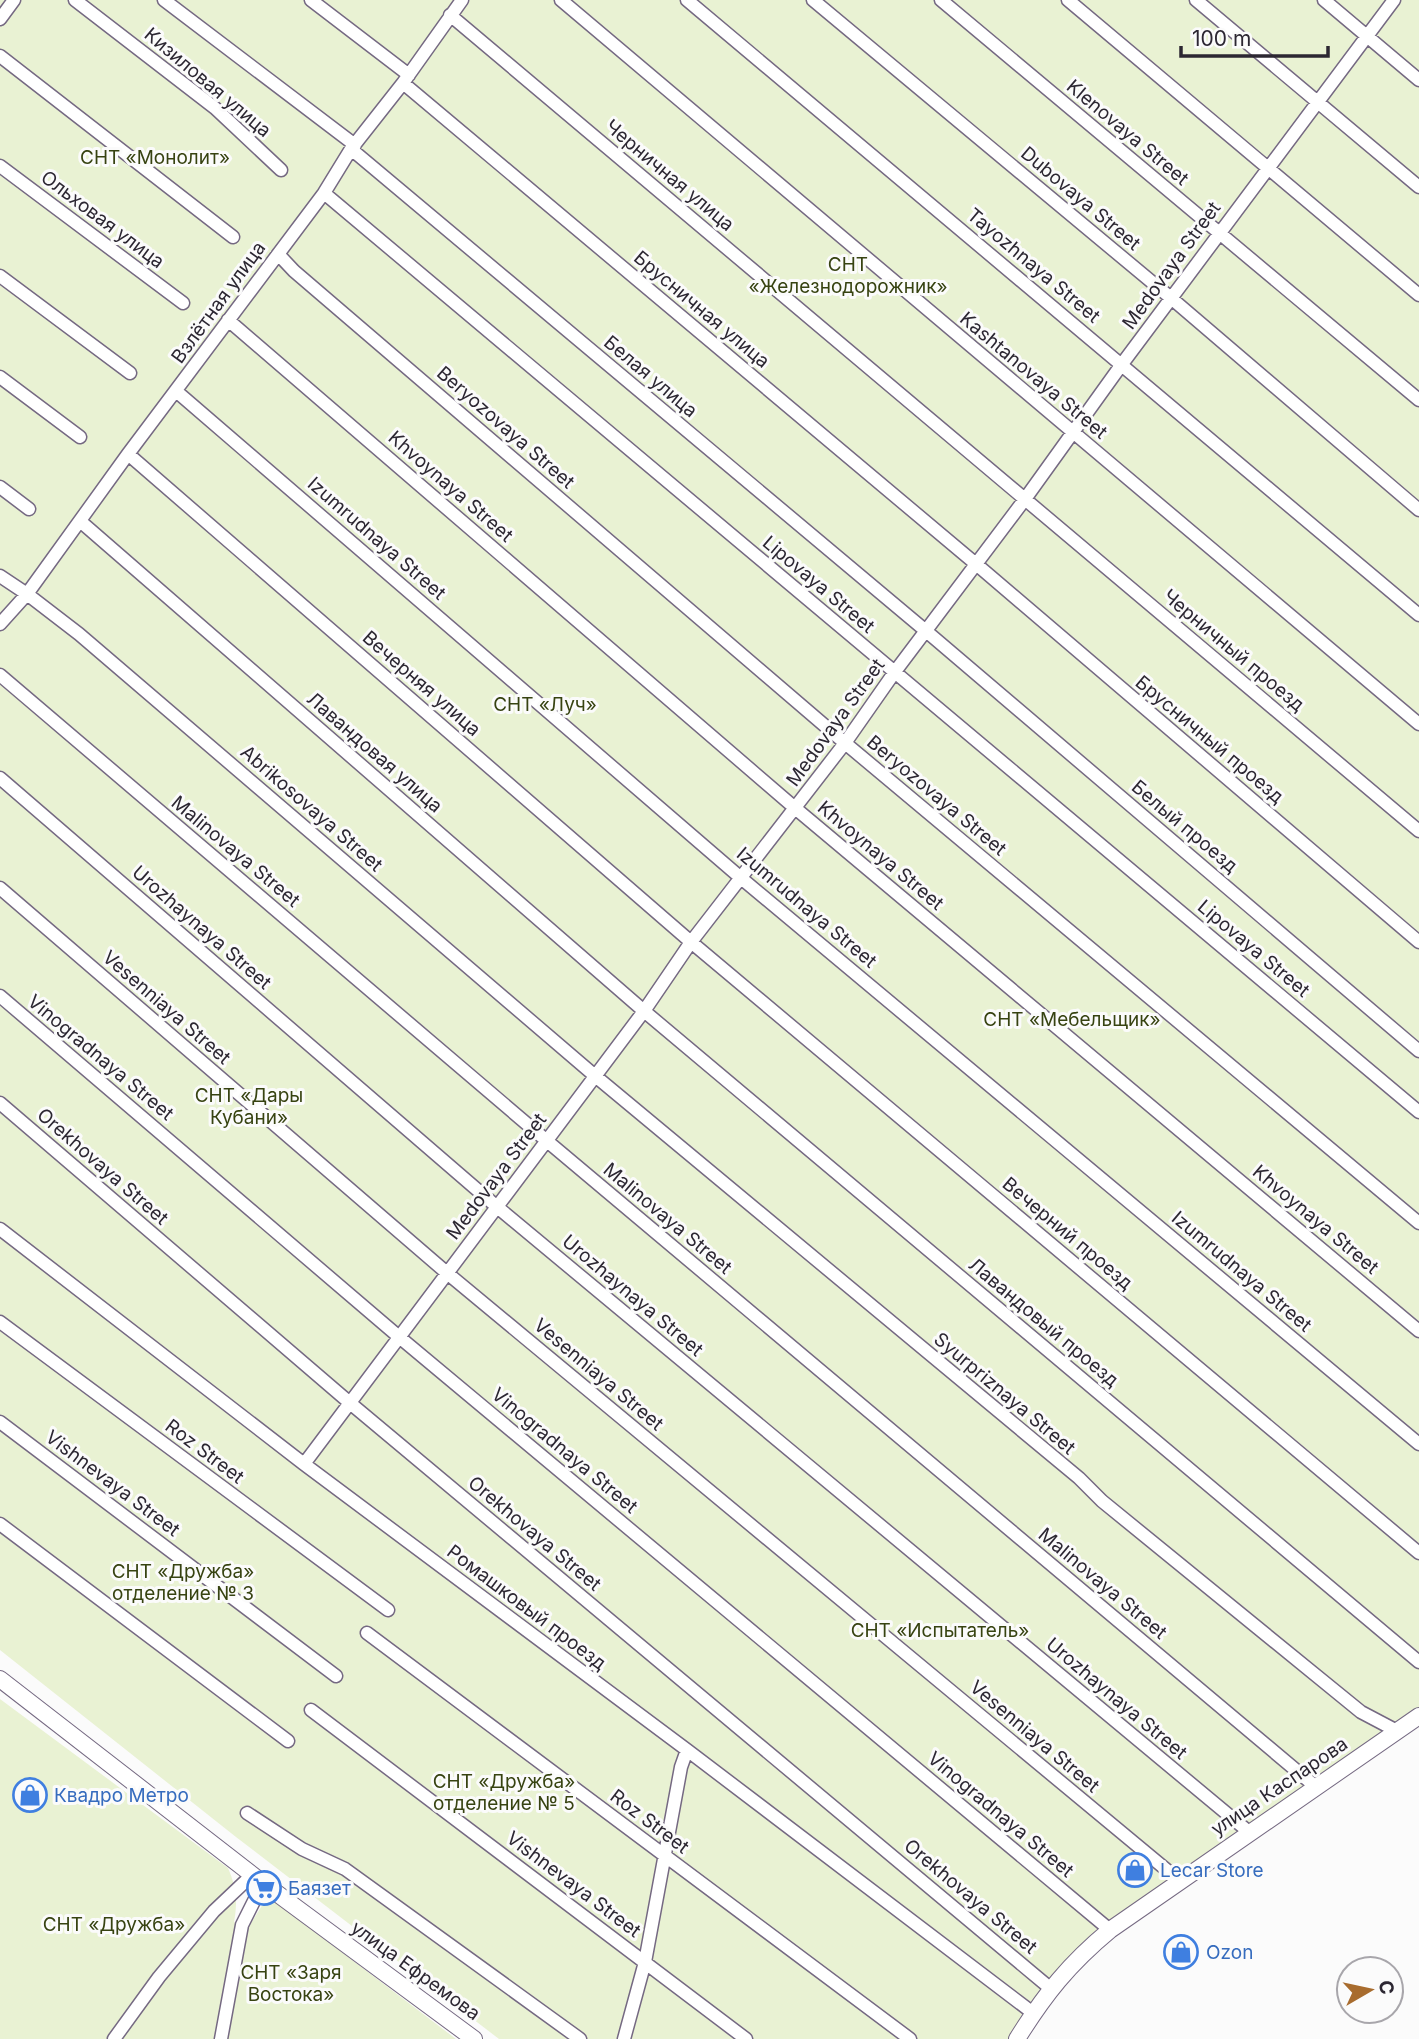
<svg xmlns="http://www.w3.org/2000/svg" width="1419" height="2039" font-family="Inter,sans-serif">
	<style>
		.green { fill: #e9f2d3 }
		.lines { fill: none; stroke-linecap: round; stroke-linejoin: round }
		.minor-casing { stroke: #756982; stroke-width: 15 }
		.major-casing { stroke: #756982; stroke-width: 18 }
		.minor { stroke: #fff; stroke-width: 12 }
		.major { stroke: #fff; stroke-width: 16 }
		.labels { text-anchor: middle; stroke-width: 6; stroke-linejoin: round; paint-order: stroke }
		.street-label { font-size: 19px; fill: #2c2732; stroke: #fbfbfb }
		.park-label { font-size: 19px; fill: #374311; stroke: #fbfbfb }
		.shop-label { font-size: 19px; fill: #366cbe; stroke: #fbfbfb; text-anchor: start }
	</style>
	<rect width="100%" height="100%" fill="#fbfbfb"/>
	<!-- green -->
	<path class="green" d="M0 0H1419V1716L1110 1930 1017 2039H499L236 1837 0 1650Z
		M0 1699 228 1868C236 1886 238 1902 234 1922L240 1924 218 2039H0Z
		M268 1896 456 2039H222L246 1931Z"/>
	<g class="lines">
		<!-- minor casing -->
		<g class="minor-casing">
			<path id="minor" d="M75 0 215 108 281 170
				M164 0 355 145
				M311 0 409 75
				M561 0 1419 724
				M687 0 1419 615
				M813 0 1171 298 1419 510
				M941 0 1419 400
				M1068 0 1419 295
				M1196 0 1419 187
				M1324 0 1419 80
				M450 15 1419 831
				M0 19 14 0
				M0 56 233 237
				M403 83 976 564 1419 942
				M351 149 926 631 1419 1051
				M0 166 183 303
				M324 193 1419 1112
				M278 254 294 271 845 743 1419 1223
				M0 276 130 373
				M228 320 795 808 1419 1331
				M0 377 80 437
				M176 391 741 878 1419 1444
				M128 454 691 942 1419 1553
				M0 487 29 509
				M80 521 644 1011 1419 1662
				M0 576 27 594 79 634 594 1075 1079 1478 1102 1501 1361 1712 1397 1731
				M0 624 27 594 128 454 324 193 351 149 403 83 462 0
				M0 675 547 1141 1316 1787
				M0 778 496 1206 1249 1832
				M0 888 447 1273 1180 1881
				M0 996 398 1336 1110 1930
				M0 1103 350 1403 1050 1988
				M0 1229 304 1464 687 1750 1033 2013
				M0 1322 388 1610
				M0 1422 336 1676
				M304 1464 644 1011 691 942 845 743 894 673 1025 499 1122 364 1394 0
				M0 1524 288 1741
				M367 1633 910 2039
				M311 1710 746 2039
				M247 1813 302 1849 345 1869 580 2039
				M114 2039 159 1977 214 1911 252 1875
				M221 2039 242 1925 263 1883
				M624 2039 645 1962 681 1767 687 1750"/>
		</g>
		<!-- major casing -->
		<g class="major-casing">
			<path id="major" d="M0 1679 263 1883 474 2039
				M1017 2039C1045 1994 1069 1964 1110 1930L1419 1716"/>
		</g>
		<!-- minor -->
		<use href="#minor" class="minor"/>
		<!-- major -->
		<use href="#major" class="major"/>
	</g>
	<!-- icons -->
	<defs>
		<g id="shop-ring" transform="scale(1.75)"><circle r="9.5" fill="#fbfbfb" stroke="#3f7fe0" stroke-width="1.5"/><path d="M-5-2.5h2.3a2.7 3.5 0 0 1 5.4 0H5L5.5 6h-11ZM-1.5-2.5h3a1.5 2.3 0 0 0-3 0Z" fill="#3f7fe0"/></g>
		<g id="supermarket-ring" transform="scale(1.75)"><circle r="9.5" fill="#fbfbfb" stroke="#3f7fe0" stroke-width="1.5"/><path d="M-6-5.5h2.5l.6 2H6L4.5 2H-2.5L-4.4-4H-6ZM-1.5 3.2a1.3 1.3 0 1 0 .1 0ZM3 3.2a1.3 1.3 0 1 0 .1 0Z" fill="#3f7fe0"/></g>
	</defs>
	<g fill-rule="evenodd">
		<use href="#shop-ring" x="30" y="1795"/>
		<use href="#shop-ring" x="1135" y="1870"/>
		<use href="#supermarket-ring" x="264" y="1888"/>
		<use href="#shop-ring" x="1181" y="1952"/>
	</g>
	<g class="labels">
		<!-- street labels -->
		<g class="street-label">
			<text transform="translate(208 82) rotate(40)" y="7">Кизиловая улица</text>
			<text transform="translate(1128 132) rotate(40)" y="7">Klenovaya Street</text>
			<text transform="translate(670 175) rotate(40)" y="7">Черничная улица</text>
			<text transform="translate(1081 198) rotate(40)" y="7">Dubovaya Street</text>
			<text transform="translate(103 219) rotate(37)" y="7">Ольховая улица</text>
			<text transform="translate(1034 265) rotate(40)" y="7">Tayozhnaya Street</text>
			<text transform="translate(1171 265) rotate(-54)" y="7">Medovaya Street</text>
			<text transform="translate(218 302) rotate(-54)" y="7">Взлётная улица</text>
			<text transform="translate(702 309) rotate(40)" y="7">Брусничная улица</text>
			<text transform="translate(1034 375) rotate(40)" y="7">Kashtanovaya Street</text>
			<text transform="translate(651 376) rotate(40)" y="7">Белая улица</text>
			<text transform="translate(506 427) rotate(41)" y="7">Beryozovaya Street</text>
			<text transform="translate(451 486) rotate(41)" y="7">Khvoynaya Street</text>
			<text transform="translate(377 538) rotate(41)" y="7">Izumrudnaya Street</text>
			<text transform="translate(819 584) rotate(40)" y="7">Lipovaya Street</text>
			<text transform="translate(1234 650) rotate(40)" y="7">Черничный проезд</text>
			<text transform="translate(422 683) rotate(41)" y="7">Вечерняя улица</text>
			<text transform="translate(835 722) rotate(-54)" y="7">Medovaya Street</text>
			<text transform="translate(1210 739) rotate(40)" y="7">Брусничный проезд</text>
			<text transform="translate(375 752) rotate(41)" y="7">Лавандовая улица</text>
			<text transform="translate(937 795) rotate(40)" y="7">Beryozovaya Street</text>
			<text transform="translate(312 808) rotate(41)" y="7">Abrikosovaya Street</text>
			<text transform="translate(1185 826) rotate(40)" y="7">Белый проезд</text>
			<text transform="translate(236 851) rotate(40)" y="7">Malinovaya Street</text>
			<text transform="translate(881 855) rotate(40)" y="7">Khvoynaya Street</text>
			<text transform="translate(807 907) rotate(40)" y="7">Izumrudnaya Street</text>
			<text transform="translate(202 927) rotate(41)" y="7">Urozhaynaya Street</text>
			<text transform="translate(1254 948) rotate(40)" y="7">Lipovaya Street</text>
			<text transform="translate(167 1007) rotate(41)" y="7">Vesenniaya Street</text>
			<text transform="translate(101 1057) rotate(40)" y="7">Vinogradnaya Street</text>
			<text transform="translate(103 1166) rotate(41)" y="7">Orekhovaya Street</text>
			<text transform="translate(496 1176) rotate(-53)" y="7">Medovaya Street</text>
			<text transform="translate(668 1218) rotate(40)" y="7">Malinovaya Street</text>
			<text transform="translate(1316 1219) rotate(40)" y="7">Khvoynaya Street</text>
			<text transform="translate(1068 1233) rotate(40)" y="7">Вечерний проезд</text>
			<text transform="translate(1242 1271) rotate(40)" y="7">Izumrudnaya Street</text>
			<text transform="translate(633 1295) rotate(40)" y="7">Urozhaynaya Street</text>
			<text transform="translate(1044 1322) rotate(40)" y="7">Лавандовый проезд</text>
			<text transform="translate(599 1374) rotate(40)" y="7">Vesenniaya Street</text>
			<text transform="translate(1005 1393) rotate(40)" y="7">Syurpriznaya Street</text>
			<text transform="translate(565 1450) rotate(40)" y="7">Vinogradnaya Street</text>
			<text transform="translate(205 1451) rotate(37)" y="7">Roz Street</text>
			<text transform="translate(113 1483) rotate(37)" y="7">Vishnevaya Street</text>
			<text transform="translate(535 1533) rotate(40)" y="7">Orekhovaya Street</text>
			<text transform="translate(1103 1583) rotate(40)" y="7">Malinovaya Street</text>
			<text transform="translate(527 1607) rotate(37)" y="7">Ромашковый проезд</text>
			<text transform="translate(1117 1698) rotate(40)" y="7">Urozhaynaya Street</text>
			<text transform="translate(1035 1736) rotate(40)" y="7">Vesenniaya Street</text>
			<text transform="translate(1279 1786) rotate(-34)" y="7">улица Каспарова</text>
			<text transform="translate(1001 1814) rotate(40)" y="7">Vinogradnaya Street</text>
			<text transform="translate(650 1821) rotate(37)" y="7">Roz Street</text>
			<text transform="translate(574 1884) rotate(37)" y="7">Vishnevaya Street</text>
			<text transform="translate(971 1896) rotate(40)" y="7">Orekhovaya Street</text>
			<text transform="translate(416 1970) rotate(36)" y="7">улица Ефремова</text>
		</g>
		<!-- park labels -->
		<g class="park-label">
			<text x="155" y="164">СНТ «Монолит»</text>
			<text x="848" y="271">СНТ<tspan x="848" dy="22">«Железнодорожник»</tspan></text>
			<text x="545" y="711">СНТ «Луч»</text>
			<text x="1072" y="1026">СНТ «Мебельщик»</text>
			<text x="249" y="1102">СНТ «Дары<tspan x="249" dy="22">Кубани»</tspan></text>
			<text x="183" y="1578">СНТ «Дружба»<tspan x="183" dy="22">отделение № 3</tspan></text>
			<text x="940" y="1637">СНТ «Испытатель»</text>
			<text x="504" y="1788">СНТ «Дружба»<tspan x="504" dy="22">отделение № 5</tspan></text>
			<text x="114" y="1931">СНТ «Дружба»</text>
			<text x="291" y="1979">СНТ «Заря<tspan x="291" dy="22">Востока»</tspan></text>
		</g>
		<!-- shop labels -->
		<g class="shop-label">
			<text x="54" y="1802">Квадро Метро</text>
			<text x="1160" y="1877">Lecar Store</text>
			<text x="288" y="1895">Баязет</text>
			<text x="1206" y="1959">Ozon</text>
		</g>
	</g>
	<!-- north arrow -->
	<g transform="translate(1370 1990) rotate(81)"><circle r="33" fill="#fbfbfb" stroke="#a8a6ab" stroke-width="2"/>
	<path d="M0-5L12 26L0 18L-12 26Z" fill="#a86c2e"/>
	<text y="-10" font-size="19" font-weight="bold" text-anchor="middle" fill="#2c2732">С</text>
	</g>
	<!-- scale -->
	<path d="M1181 46v10h147v-10" fill="none" stroke="#2c2732" stroke-width="3.5"/>
	<text x="1192" y="46" font-size="21" fill="#2c2732" stroke="#fbfbfb" stroke-width="5" paint-order="stroke">100 m</text>
</svg>
